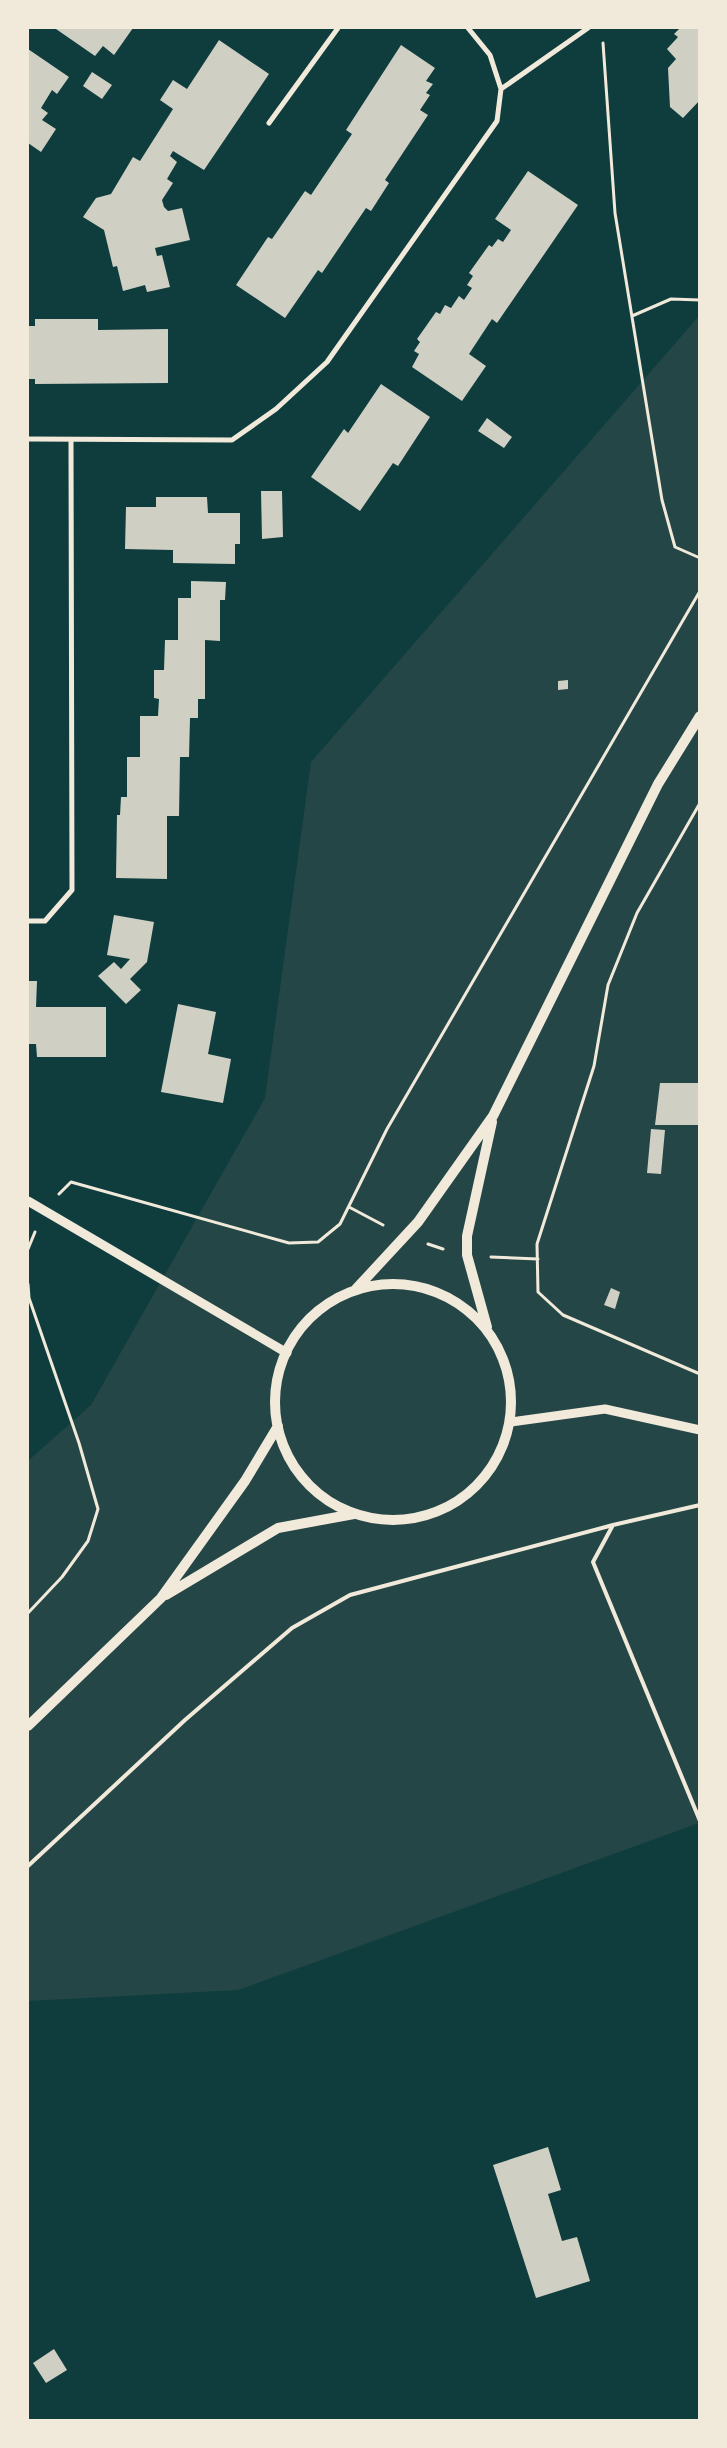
<svg xmlns="http://www.w3.org/2000/svg" width="727" height="2448" font-family="Lato,sans-serif">
	<style>
		.green { fill: #244646 }
		.building { fill: #cfcfc3 }
		.lines { fill: none; stroke-linecap: round; stroke-linejoin: round }
		.path { stroke: #f1e9da; stroke-width: 3 }
		.service { stroke: #f1e9da; stroke-width: 4 }
		.minor { stroke: #f1e9da; stroke-width: 5 }
		.tertiary { stroke: #f1e9da; stroke-width: 9 }
		.secondary { stroke: #f1e9da; stroke-width: 10 }
	</style>
	<rect width="100%" height="100%" fill="#0f3d3e"/>
	<!-- green -->
	<path class="green" d="M699 316V1823L238 1990 28 2001V1461L91 1405 265 1098 311 762Z"/>
	<!-- building -->
	<path class="building" d="M57 28H133L114 55 103 46 95 56 56 29Z
		M680 28H700V100L683 118 670 107 668 68 676 59 667 49 678 37 674 34Z
		M219 40 269 74 204 170 173 151 170 156 177 162 167 179 173 183 162 200 164 207 168 211 182 208 190 240 155 248 157 256 162 255 170 287 147 292 145 285 123 291 117 266 113 267 104 230 83 217 96 198 111 194 133 157 140 161 173 109 160 100 173 80 187 89Z
		M401 45 435 68 426 81 433 84 426 93 430 95 420 110 428 115 385 180 389 183 371 211 366 208 322 273 318 270 285 318 236 285 268 237 272 239 305 191 311 195 352 134 346 130Z
		M28 49 69 77 57 94 52 90 41 108 48 113 42 120 56 129 41 152 28 143Z
		M92 72 112 85 102 99 83 86Z
		M528 171 578 205 497 323 492 319 469 354 486 366 462 401 412 367 419 354 414 351 420 342 417 339 436 312 440 314 445 305 451 308 459 296 464 300 472 288 467 285 473 276 469 273 489 245 492 247 498 239 503 242 511 230 495 219Z
		M35 319H98V330L168 329V383L35 384V379H28V326H35Z
		M381 384 430 417 398 466 393 463 360 511 311 477 344 429 348 433Z
		M487 418 512 437 504 448 478 431Z
		M261 491H282L283 537 262 539Z
		M156 497H207L208 513H240V544H235V564L173 563V550L125 549 126 507H156Z
		M191 581 226 582 225 600H220V641L205 640V699H198V718H190L189 757H180L179 816H167V879L116 878 117 815H120L121 797H127V757H140V716H158L159 699 154 698V670H164L165 640H178V598H191Z
		M568 680V689L558 690V681Z
		M114 915 154 922 147 962 130 979 141 990 126 1004 98 976 114 962 121 969 130 959 107 955Z
		M28 981H37L36 1007H106V1057H37L36 1044H28Z
		M178 1004 216 1012 208 1054 231 1059 223 1103 161 1092Z
		M660 1083H700V1125H655Z
		M651 1129 665 1130 661 1174 647 1173Z
		M611 1288 620 1292 615 1309 604 1305Z
		M548 2147 561 2190 548 2194 562 2241 577 2237 590 2281 536 2298 493 2165Z
		M54 2349 67 2370 46 2383 33 2363Z"/>
	<g class="lines">
		<!-- path -->
		<path class="path" d="M603 43 615 213 662 500 675 547 700 558
			M632 316 671 299 700 300
			M700 803 637 913 608 985 594 1066 537 1244 538 1292 563 1315 700 1374
			M59 1194 71 1182 289 1243 318 1242 340 1224 387 1129 700 591
			M349 1207 383 1225
			M428 1244 443 1249
			M28 1249 35 1232
			M491 1257 538 1259
			M28 1284 29 1298 79 1443 98 1509 88 1541 62 1577 28 1613"/>
		<!-- service -->
		<path class="service" d="M613 1525 593 1562 700 1821
			M28 1866 185 1720 292 1628 350 1595 613 1525 700 1505"/>
		<!-- minor -->
		<path class="minor" d="M501 89 588 28
			M269 123 338 28
			M28 439 232 440 276 409 327 362 497 121 501 89 490 55 468 28
			M28 921H45L72 890 71 440"/>
		<!-- tertiary -->
		<path class="tertiary" d="M28 1201 287 1353
			M511 1422 605 1409 700 1430"/>
		<!-- secondary -->
		<path class="secondary" d="M275 1402a118 118 0 1 1 236 0a118 118 0 1 1-236 0Z
			M356 1289 418 1222 493 1116 658 784 700 716
			M487 1327 467 1255V1236L492 1122
			M166 1595 278 1528 354 1514
			M28 1726 161 1598 245 1481 278 1426"/>
	</g>
	<!-- border -->
	<rect width="727" height="2448" fill="none" stroke="#f1e9da" stroke-width="58"/>
</svg>
